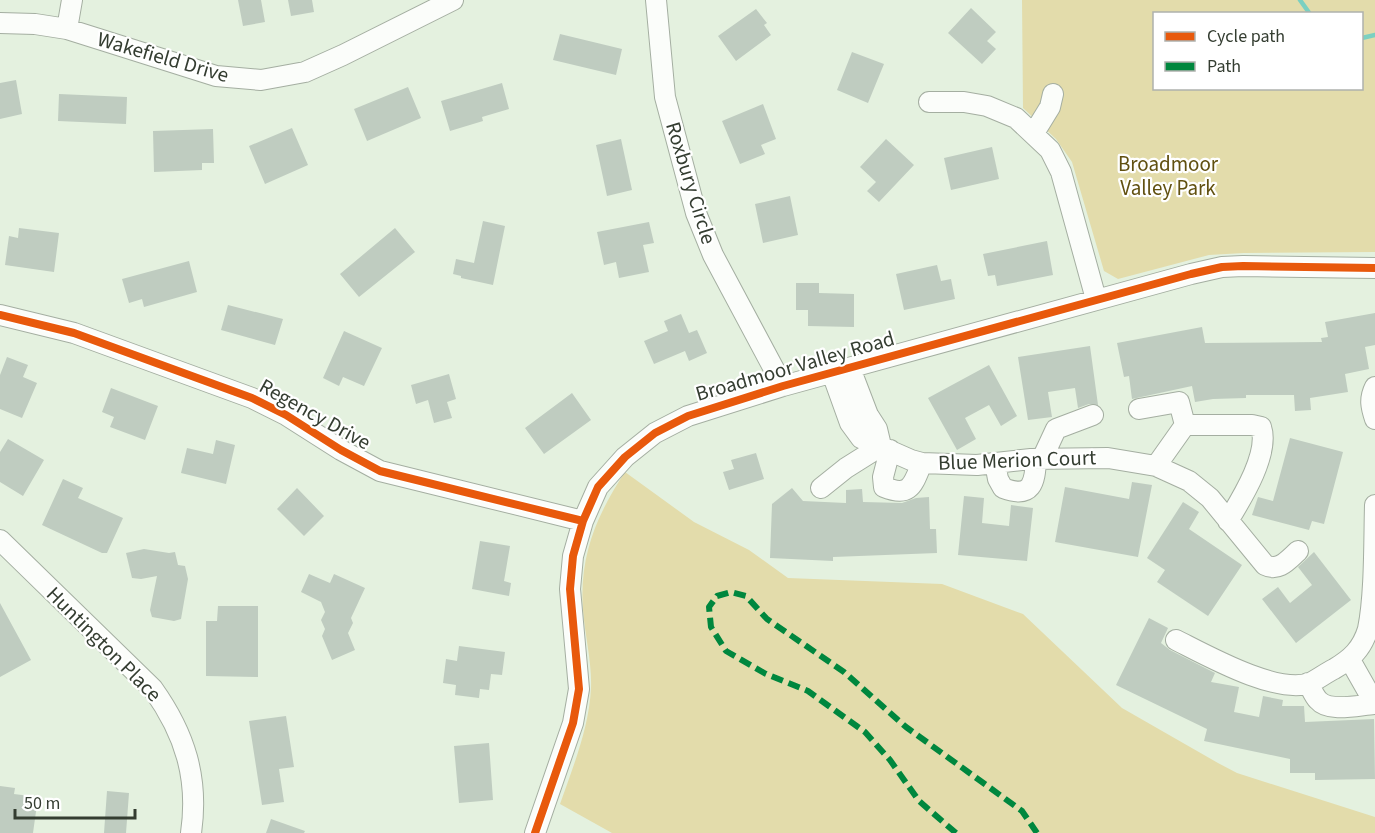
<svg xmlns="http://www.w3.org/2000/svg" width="1375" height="833" font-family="'Source Sans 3',sans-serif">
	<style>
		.green { fill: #e3dcab; fill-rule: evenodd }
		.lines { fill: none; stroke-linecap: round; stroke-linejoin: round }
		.stream { stroke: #7bd0c1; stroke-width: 4.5 }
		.building { fill: #bfccc0 }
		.minor-casing { stroke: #a4aea1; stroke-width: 22 }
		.minor { stroke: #fbfdfa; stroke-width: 20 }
		.quiet { stroke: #00873e; stroke-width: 6; stroke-dasharray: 12 6; stroke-linecap: butt }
		.cycleway-casing { stroke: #fff; stroke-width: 11 }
		.cycleway { stroke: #e8590c; stroke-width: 8 }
		.labels { text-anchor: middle; stroke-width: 4.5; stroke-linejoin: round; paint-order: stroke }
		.street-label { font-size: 21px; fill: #343d31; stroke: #fff }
		.park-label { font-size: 21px; fill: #615010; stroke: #fff }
	</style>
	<rect width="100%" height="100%" fill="#e4f1df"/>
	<!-- green -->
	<path class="green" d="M1022 0H1375V252L1244 253 1209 255 1118 279 1104 271 1072 162 1056 139 1023 108ZM1154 14H1362V88H1154Z
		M625 472 694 522 749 550 788 578 942 584 1023 614 1122 708 1218 763 1237 773 1375 817V833H612L560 804C573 767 589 728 591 688 592 662 585 636 583 610 579 557 596 516 625 472Z"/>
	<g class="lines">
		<!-- stream -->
		<path class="stream" d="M1300 0 1310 14
			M1362 38 1375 35"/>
	</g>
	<!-- building -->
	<path class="building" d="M238 0H261L265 22 243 26Z
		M288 0H312L314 12 291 16Z
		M971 8 996 32 987 41 996 49 982 64 948 33Z
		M756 9 767 23 764 25 771 35 736 61 718 36Z
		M560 34 622 49 616 75 553 60Z
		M852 52 884 64 868 103 837 90Z
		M16 80 22 114 0 119V83Z
		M502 83 509 109 482 117 483 121 450 131 441 101Z
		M408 87 421 118 367 141 354 109Z
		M59 94 127 97 126 124 58 121Z
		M763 104 776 139 761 145 765 154 740 164 722 121Z
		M292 128 308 165 265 184 249 146Z
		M213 129 214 163H202V170L154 172 153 131Z
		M621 139 632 190 607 196 596 145Z
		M886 139 914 165 879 202 867 191 876 182 860 167Z
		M992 147 999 179 951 190 944 158Z
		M790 196 798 235 763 243 755 204Z
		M483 221 505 226 493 285 461 278V276L453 274 456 259 474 263Z
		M649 222 654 243 643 245 649 272 619 278 616 262 604 265 597 232Z
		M19 228 59 233 54 272 5 265 9 236 18 238Z
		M395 228 415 252 359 297 340 274Z
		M1047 241 1053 275 997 286 995 275 988 276 983 254Z
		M189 261 197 292 144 307 142 299 129 303 122 279Z
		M937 265 941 281 951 279 955 299 904 310 896 274Z
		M796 283H819V293L854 294V327L808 326V310H796Z
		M228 305 283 319 275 345 221 330Z
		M1375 313V345L1365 347 1369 369 1345 374 1348 392 1310 398 1311 410 1295 411 1294 395H1246V398L1213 399 1195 402 1192 386 1132 399 1129 376 1124 377 1117 343 1202 327 1205 343 1322 342 1321 338 1328 337 1325 322Z
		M681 314 689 333 697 330 707 353 689 361 685 351 654 364 644 341 668 331 664 321Z
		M344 331 382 348 364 386 343 377 339 386 323 378Z
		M1090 346 1098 405 1089 404 1078 408 1075 388 1048 392 1052 417 1028 420 1018 357Z
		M7 357 28 365 23 377 37 383 22 418 0 409V375Z
		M989 365 1017 416 1001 426 989 405 965 418 976 439 957 450 928 398Z
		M449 374 456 399 447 402 452 418 434 423 428 400 416 404 411 385Z
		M111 388 158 406 145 440 110 427 114 417 102 412Z
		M572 393 591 420 544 454 525 428Z
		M1290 438 1343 452 1324 524 1312 521 1309 530 1252 515 1258 497 1273 501Z
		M8 439 44 460 23 496 0 482V452Z
		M216 440 235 445 226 484 181 473 187 448 213 454Z
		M756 453 764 479 729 490 723 472 734 469 731 460Z
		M63 479 83 488 78 498 123 518 107 553H102L42 525Z
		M1132 482 1152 485 1138 557 1055 542 1065 487 1129 499Z
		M297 488 324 516 304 536 277 509Z
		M792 488 803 501 846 503V490L862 489 863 502 902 503 916 498 929 497 930 529H936L937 553 833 557V561L770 558 772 504Z
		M964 496 984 498 982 523 1009 526 1011 505 1033 508 1027 561 958 555Z
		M1183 502 1199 512 1189 529 1242 565 1208 616 1157 582 1165 570 1147 558Z
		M480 541 510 546 504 581 511 583 509 596 472 589Z
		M144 549 169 553 175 552 178 565 185 566 188 579 181 619 174 621 152 617 150 610 157 576 141 579 132 578 126 553Z
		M1314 552 1351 600 1296 643 1262 599 1278 587 1290 603 1312 585 1298 567Z
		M309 574 330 583 334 574 365 588 351 618 353 623 348 633 355 650 332 660 322 636 325 629 321 620 325 612 321 602 301 592Z
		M0 603 31 660 0 677Z
		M218 606H258V677L206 676V621H217Z
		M1149 618 1168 628 1161 643 1170 650 1215 673 1211 682 1239 687 1234 712 1259 717 1263 696 1283 700 1282 706H1304L1305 722 1374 719 1375 779 1315 780V773H1290V759L1204 741 1207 729 1116 685Z
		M459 646 505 652 502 675 491 674 489 690 480 689 479 698 455 695 456 685 443 683 446 659 457 661Z
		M286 716 294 767 279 769 284 802 262 805 249 721Z
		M489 743 493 800 459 803 454 746Z
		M0 786 15 788 14 794 38 797 33 833H0Z
		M107 791 129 793 126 833H104Z
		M271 819 305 831 304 833H266Z"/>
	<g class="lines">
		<!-- minor casing -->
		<g class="minor-casing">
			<path id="minor" d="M656 0 665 97 696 213 713 255 783 386
				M0 23 35 24 67 29 216 76 261 80 305 72 343 55 453 0
				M67 29 72 0
				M929 102H964L987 106 1016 118 1050 150 1061 172 1096 299
				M1034 133 1050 107 1053 94
				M0 315 74 333 252 398 286 415 341 450 380 471 583 521
				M850 368 868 415 877 429 881 446
				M832 373 850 423 861 438 911 460 922 463 977 465 1031 459 1108 458 1156 466 1189 481 1210 498 1265 565C1279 572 1288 560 1298 551
				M1375 387C1369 399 1371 407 1375 419
				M1139 409 1179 402 1185 425
				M890 450 883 477 884 487C911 498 913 484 922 463
				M1042 459 1056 429 1093 415
				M995 463 998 479 1003 488C1032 499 1035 483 1036 459
				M1156 466 1185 425H1252L1261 427C1270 453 1242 498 1228 521
				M821 488 846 468 881 446
				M0 540 153 689C185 734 199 778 191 833
				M1176 640C1206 655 1277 695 1310 683 1318 679 1326 673 1334 669 1351 659 1362 649 1368 629 1375 594 1374 542 1375 505
				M1350 660 1375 704
				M1308 683C1311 688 1314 696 1318 700 1329 713 1359 705 1374 704
				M535 833 573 723 579 689 570 589 573 556 583 521 598 487 625 457 655 433 688 416 783 386 1191 274 1222 267 1243 266 1375 268"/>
		</g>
		<!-- minor -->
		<use href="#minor" class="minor"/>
		<!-- quiet -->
		<path class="quiet" d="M956 833 919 801 890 760 865 732 808 691 766 674 726 651 711 627 709 607 717 596 731 592 746 596 767 619 844 672 906 727 1022 811 1037 833"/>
		<!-- cycleway casing -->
		<g class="cycleway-casing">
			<path id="cycleway" d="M0 315 74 333 252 398 286 415 341 450 380 471 583 521
				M535 833 573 723 579 689 570 589 573 556 583 521 598 487 625 457 655 433 688 416 783 386 1191 274 1222 267 1243 266 1375 268"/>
		</g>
		<!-- cycleway -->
		<use href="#cycleway" class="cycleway"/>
	</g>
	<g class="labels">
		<!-- street labels -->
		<g class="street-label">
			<text transform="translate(163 57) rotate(16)" y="7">Wakefield Drive</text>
			<text transform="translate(691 183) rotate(73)" y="7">Roxbury Circle</text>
			<text transform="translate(795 366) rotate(-16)" y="7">Broadmoor Valley Road</text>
			<text transform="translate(315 414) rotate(29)" y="7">Regency Drive</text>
			<text transform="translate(1017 460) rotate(-2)" y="7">Blue Merion Court</text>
			<text transform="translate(104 644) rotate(45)" y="7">Huntington Place</text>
		</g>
		<!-- park labels -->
		<g class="park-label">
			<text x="1168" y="171">Broadmoor<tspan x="1168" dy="24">Valley Park</tspan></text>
		</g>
	</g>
	<!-- legend -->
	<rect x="1153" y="12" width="210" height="78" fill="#ffffff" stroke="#aeb1ad" stroke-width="1.5"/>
	<rect x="1165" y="32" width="30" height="9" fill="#e8590c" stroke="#aeb1ad" stroke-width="1.5"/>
	<text x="1207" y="42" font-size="18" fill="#343d31">Cycle path</text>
	<rect x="1165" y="62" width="30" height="9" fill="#00873e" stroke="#aeb1ad" stroke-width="1.5"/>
	<text x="1207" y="72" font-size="18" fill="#343d31">Path</text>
	<!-- scale -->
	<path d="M15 809v9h120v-9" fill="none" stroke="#343d31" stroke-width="3"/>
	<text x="24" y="809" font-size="18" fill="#343d31" stroke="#ffffff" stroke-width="4.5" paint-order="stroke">50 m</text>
</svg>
